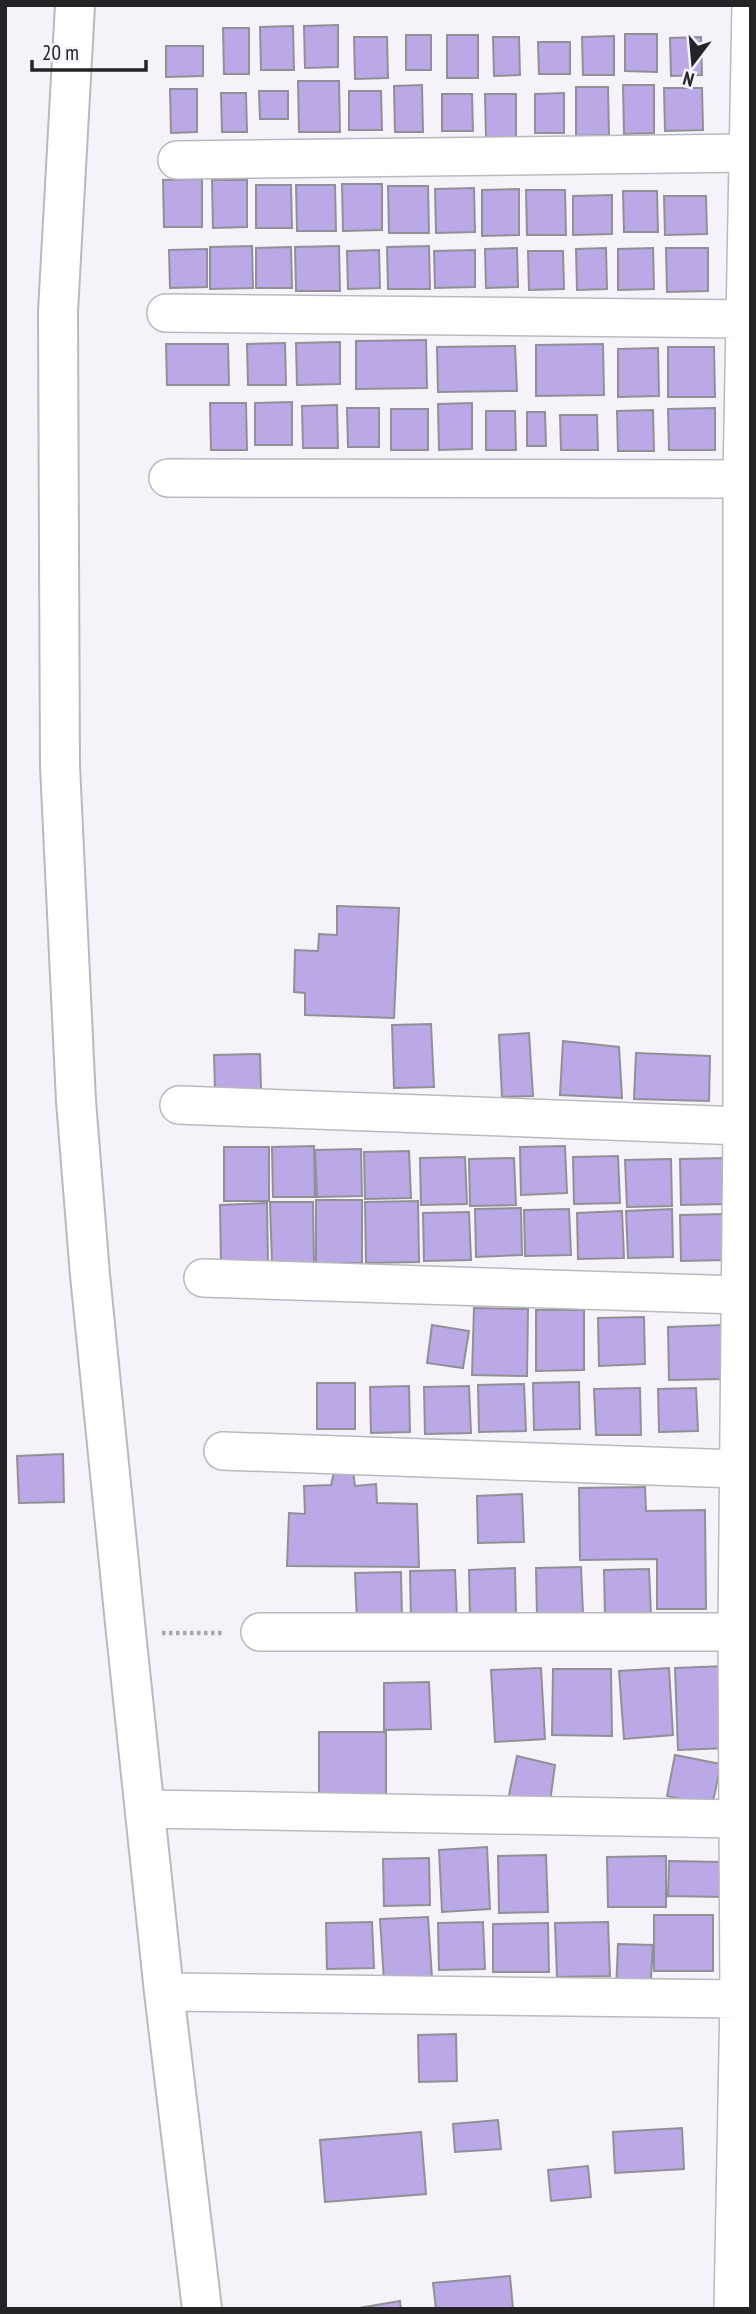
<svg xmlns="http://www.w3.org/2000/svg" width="756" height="2314" font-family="'PT Sans Narrow',sans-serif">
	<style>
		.building { fill: #bba8e7; stroke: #919095; stroke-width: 2 }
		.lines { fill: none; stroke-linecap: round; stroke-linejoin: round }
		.minor-casing { stroke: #bab9be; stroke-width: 40 }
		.major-casing { stroke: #bab9be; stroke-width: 42 }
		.path { stroke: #a8a7ac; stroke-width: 4.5; stroke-dasharray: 3.5 3.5; stroke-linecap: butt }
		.minor { stroke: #fff; stroke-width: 37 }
		.major { stroke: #fff; stroke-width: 38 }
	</style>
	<rect width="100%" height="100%" fill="#f5f3f9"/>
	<!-- building -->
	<path class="building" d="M338 25V67L305 68 304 26Z
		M293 26 294 70H261L260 27Z
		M223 28H249V74H224Z
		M625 34H657V72L625 71Z
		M406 35H431V70H406Z
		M447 35H478V78H447Z
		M614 36V75H583L582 37Z
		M354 37H387L388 78 355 79Z
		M493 37H519L520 75 494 76Z
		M701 37 702 75 671 76 670 38Z
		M538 42H570V74H539Z
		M166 46H203V76L166 77Z
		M298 81H339L340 132H299Z
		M422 85 423 132H395L394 86Z
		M623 85H654V133L624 134Z
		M576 87H608L609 135 576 136Z
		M664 88H702L703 130 665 131Z
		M170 89H197V132L171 133Z
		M259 91H288V119H260Z
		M349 91H381L382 130H349Z
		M221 93H246L247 132H222Z
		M564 93V133H535V94Z
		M442 94H472L473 131H442Z
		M485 94H516V137L486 138Z
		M202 179V227H164L163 180Z
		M212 180H247V227L213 228Z
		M342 184H382V230L343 231Z
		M256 185H291L292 228H256Z
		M296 185H335L336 231H297Z
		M388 186H428L429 233H389Z
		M474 188 475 232 436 233 435 189Z
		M519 189V235L482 236V190Z
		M526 190H565L566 235H527Z
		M623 191H657L658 232H624Z
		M612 195V234L573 235V196Z
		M664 196H706L707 234 665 235Z
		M252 246 253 288 210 289V247Z
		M339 246 340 291H296L295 247Z
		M429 246 430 289H388L387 247Z
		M291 247 292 288H256V248Z
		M517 248 518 287 486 288 485 249Z
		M606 248 607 289 577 290 576 249Z
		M653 248 654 289 618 290V249Z
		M666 248H708V291L667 292Z
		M207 249V287L170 288 169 250Z
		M379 250 380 288 348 289 347 251Z
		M475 250V287L435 288 434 251Z
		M528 251H563L564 289 529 290Z
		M426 340 427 388 356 389V341Z
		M340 342V384L297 385 296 343Z
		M285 343 286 385H248L247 344Z
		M166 344H228L229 385H167Z
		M603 344 604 395 536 396V345Z
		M515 346 517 391 438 392 437 347Z
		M668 347H714L715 397H668Z
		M658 348 659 396 618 397V349Z
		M292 402V445H255V403Z
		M210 403H246L247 450H211Z
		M472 403V449L439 450 438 404Z
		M337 405 338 448H303L302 406Z
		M347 408H379V447H348Z
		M715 408V450H669L668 409Z
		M391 409H428V450H391Z
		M653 410 654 451H618L617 411Z
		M486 411H515L516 450H486Z
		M527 412H545L546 446H527Z
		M560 415H597L598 450H561Z
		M337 906 399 908 394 1018 305 1015V993L294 992 295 950 318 951 319 934 337 935Z
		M431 1024 434 1087 394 1088 392 1025Z
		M529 1033 533 1096 502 1097 499 1035Z
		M563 1041 619 1047 622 1098 560 1095Z
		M636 1053 710 1056 709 1101 634 1099Z
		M260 1054 261 1089 215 1090 214 1055Z
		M314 1146 315 1197H273L272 1147Z
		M565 1146 567 1193 521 1195 520 1147Z
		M224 1147H269V1201H224Z
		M361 1149 362 1196 317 1197 315 1150Z
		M409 1151 411 1198 365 1199 364 1152Z
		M618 1156 620 1203 574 1204 573 1157Z
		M465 1157 467 1204 421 1205 420 1158Z
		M514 1158 516 1205 470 1206 469 1159Z
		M726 1158 727 1204 681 1205 680 1159Z
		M671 1159 672 1206 627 1207 625 1160Z
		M316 1200H362V1263H316Z
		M418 1201 419 1262 366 1263 365 1202Z
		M270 1202H313L314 1264 272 1263Z
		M267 1203 268 1263 221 1265 220 1205Z
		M521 1208 522 1255 476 1257 475 1209Z
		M569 1209 571 1255 525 1256 524 1210Z
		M672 1209 673 1257 628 1258 626 1211Z
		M622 1211 624 1258 578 1259 577 1213Z
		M469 1212 471 1260 424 1261 423 1213Z
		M725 1214 727 1260 681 1261 680 1215Z
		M474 1308 528 1309 527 1376 472 1375Z
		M536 1310H584V1370L536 1371Z
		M644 1317 645 1364 599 1366 598 1318Z
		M432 1325 469 1331 463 1368 427 1363Z
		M724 1325 725 1379 669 1380 668 1327Z
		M579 1382 580 1429 534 1430 533 1383Z
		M317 1383H355V1429H317Z
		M524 1384 526 1431 479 1432 478 1385Z
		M409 1386 410 1432 371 1433 370 1387Z
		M469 1386 471 1433 425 1434 424 1387Z
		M640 1388 641 1435H596L594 1389Z
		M696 1388 698 1431 659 1432 658 1389Z
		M63 1454 64 1502 19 1503 17 1456Z
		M353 1471 355 1486 376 1484 377 1503 417 1504 419 1567 287 1566 289 1513 305 1514 304 1486 331 1485 334 1472Z
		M645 1487 646 1511 705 1510 706 1609H657V1559L580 1560 579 1488Z
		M522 1494 524 1542 478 1543 477 1496Z
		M581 1567 583 1614 537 1615 536 1568Z
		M515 1568 516 1616 470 1617 469 1570Z
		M649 1569 651 1615 605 1616 604 1570Z
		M455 1570 457 1617 411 1619 410 1571Z
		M401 1572 402 1619 357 1621 355 1573Z
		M726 1666 729 1748 678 1750 675 1668Z
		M541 1668 545 1739 495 1742 491 1670Z
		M669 1668 673 1735 624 1739 619 1671Z
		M553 1669H611L612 1736 552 1735Z
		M429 1682 431 1729 384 1730V1683Z
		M319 1732H386V1799L319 1798Z
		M675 1755 721 1764 712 1806 667 1796Z
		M517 1756 555 1765 549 1809 508 1800Z
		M487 1847 490 1909 442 1912 439 1850Z
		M546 1855 548 1912 499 1913 498 1856Z
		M666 1856V1907H608L607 1857Z
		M429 1858 430 1905 384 1906 383 1859Z
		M669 1861 724 1862 723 1897 668 1896Z
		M654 1915H713V1971H654Z
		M428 1917 432 1978 384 1981 380 1919Z
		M372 1922 374 1968 327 1969 326 1923Z
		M483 1922 485 1969 439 1970 438 1923Z
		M608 1922 610 1976 557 1977 555 1923Z
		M548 1923 549 1972H493V1924Z
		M618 1944 653 1945 650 1994 616 1992Z
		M456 2034 457 2081 419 2082 418 2035Z
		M498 2120 501 2149 455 2152 453 2124Z
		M682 2128 684 2169 615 2173 613 2132Z
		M421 2132 426 2194 325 2202 320 2140Z
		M588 2166 591 2197 551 2201 548 2170Z
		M510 2276 513 2309H436L433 2283Z
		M400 2301 401 2309H353Z"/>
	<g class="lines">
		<!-- minor casing -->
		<g class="minor-casing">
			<path id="minor" d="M177 160 747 153
				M166 313 745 319
				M168 478 742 479
				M179 1105 742 1126
				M203 1278 739 1295
				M223 1451 737 1469
				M260 1632H737
				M145 1809 738 1819
				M164 1992 739 1999
				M733 2309 739 1999 737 1632 742 1126V479L751 5"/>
		</g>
		<!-- major casing -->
		<g class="major-casing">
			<path id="major" d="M75 5 58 312 59 549 60 766 76 1101 90 1275 126 1633 164 1992 202 2309"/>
		</g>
		<!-- path -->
		<path class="path" d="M162 1633H224"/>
		<!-- minor -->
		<use href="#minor" class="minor"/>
		<!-- major -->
		<use href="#major" class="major"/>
	</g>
	<!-- border -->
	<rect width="756" height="2314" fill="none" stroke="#242426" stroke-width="14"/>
	<!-- north arrow -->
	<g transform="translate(693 63) rotate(196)" stroke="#f5f3f9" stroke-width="5" paint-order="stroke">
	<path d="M0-5L12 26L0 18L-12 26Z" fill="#242426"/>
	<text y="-10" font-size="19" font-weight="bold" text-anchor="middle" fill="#242426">N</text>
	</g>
	<!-- scale -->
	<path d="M32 60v10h114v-10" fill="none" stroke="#242426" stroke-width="3.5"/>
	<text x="42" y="60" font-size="21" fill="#242426" stroke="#f5f3f9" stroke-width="5" paint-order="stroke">20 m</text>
</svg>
